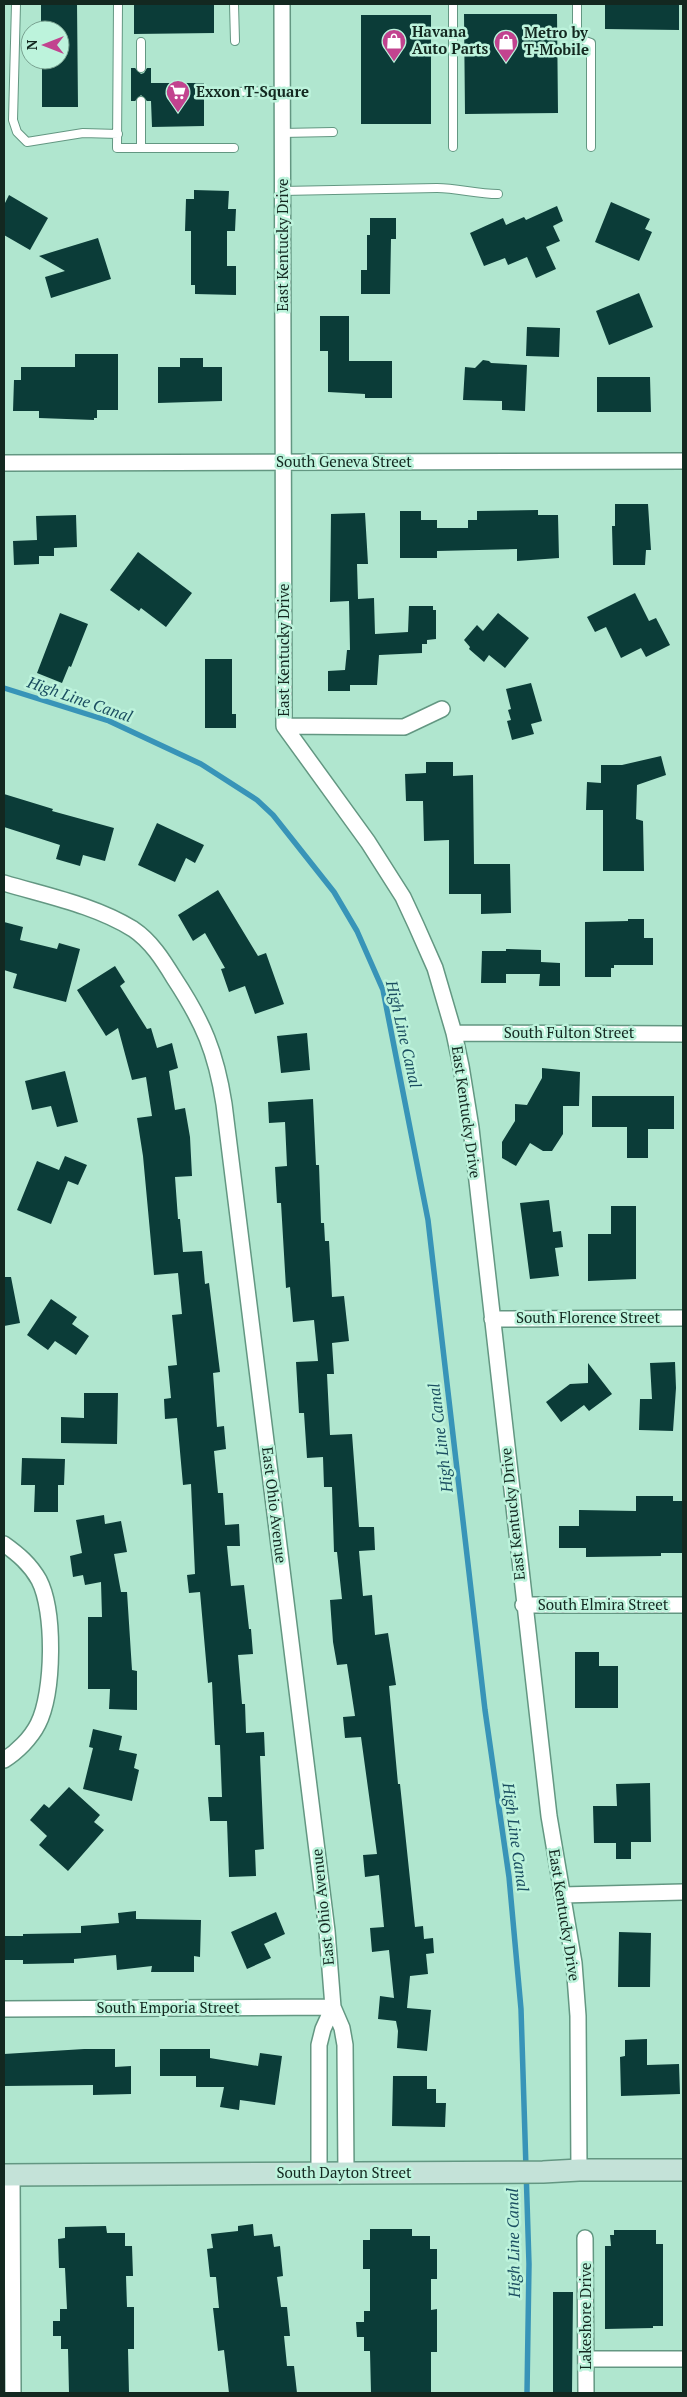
<svg xmlns="http://www.w3.org/2000/svg" width="687" height="2397" font-family="'PT Serif',serif">
	<style>
		.lines { fill: none; stroke-linecap: round; stroke-linejoin: round }
		.stream { stroke: #3894b8; stroke-width: 5.5 }
		.building { fill: #0b3c38 }
		.lane-casing { stroke: #639782; stroke-width: 10 }
		.street-casing { stroke: #639782; stroke-width: 18 }
		.secondary-casing { stroke: #639782; stroke-width: 24 }
		.lane { stroke: #fff; stroke-width: 8 }
		.street { stroke: #fff; stroke-width: 15 }
		.secondary { stroke: #c4e2d8; stroke-width: 21 }
		.labels { text-anchor: middle; stroke-width: 5; stroke-linejoin: round; paint-order: stroke }
		.poi-label { font-size: 15px; font-weight: bold; fill: #132820; stroke: #bdf3dc; text-anchor: start }
		.street-label { font-size: 15px; fill: #132820; stroke: #bdf3dc }
		.water-label { font-size: 16px; font-style: italic; fill: #1b4e61; stroke: #bdf3dc }
	</style>
	<rect width="100%" height="100%" fill="#b0e6cf"/>
	<g class="lines">
		<!-- stream -->
		<path class="stream" d="M4 688 109 721 201 764 257 800 273 815 334 892 357 931 383 990 428 1220 485 1710 509 1877 521 2009 529 2264 527 2393"/>
	</g>
	<!-- building -->
	<path class="building" d="M41 4H77L78 107H42V60H60V30H41Z
		M134 4H214V33L134 34Z
		M605 4H679V30L605 29Z
		M464 14H557L558 113 465 114Z
		M361 15H431V124H361Z
		M131 68H135L141 74 144 73 147 68H151V83H204V126L152 127 151 101H147L141 95 135 101H131Z
		M194 190 229 191 228 209H236L235 231H227V266H236V295L195 294V285H191V231H185L186 199H194Z
		M9 195 48 218 30 250 4 235V205Z
		M611 202 650 219 645 229 652 232 639 261 595 242Z
		M557 206 563 221 553 226 560 241 546 247 556 269 536 278 527 257 508 265 505 258 484 266 470 233 503 218 506 225 524 217 526 220Z
		M370 218H396V239H391L390 294H361V270H367V235H370Z
		M98 238 111 279 51 298 45 277 65 271 39 256Z
		M639 293 653 327 609 345 596 311Z
		M320 316H349V361H392V398H365V394L328 392V351H320Z
		M527 327 560 328 559 357 526 356Z
		M75 354H118V410H97V418H94V420L39 418V411H13L14 380H21V367H75Z
		M180 358H203V367H222V401L158 403V367H180Z
		M483 360 489 361 491 363 527 365 525 411 502 410V401L463 400 465 367 475 368Z
		M597 377H650L651 412H597Z
		M615 504H648L651 550H646L645 565H613L612 526H615Z
		M538 510V515H558L559 558 517 561V549L437 551V558H400V511H421V520H437V528H468V520H477V511Z
		M365 513 368 564H357L358 599 374 598 375 634 408 632 409 606H433V610H436V639L427 640V644H422V653L379 655 377 685H350V691H328V671L345 670 347 650H350L349 601 330 602 331 514Z
		M76 515 77 547 54 548V556H39V564L14 565 13 541 37 540 36 516Z
		M138 552 192 593 166 627 141 608 139 611 110 590Z
		M635 593 649 621 656 618 670 645 646 657 641 648 621 658 606 627 595 632 587 617Z
		M60 613 88 624 71 667 69 666 62 683 37 673Z
		M498 613 529 638 505 668 489 655 484 662 469 649 470 647 464 640 477 625 483 631Z
		M205 659H232V714H236V728H205Z
		M531 683 542 721 531 724 534 734 512 740 507 721 511 720 508 710 511 709 506 689Z
		M661 756 666 775 637 785 636 819 643 821 644 871H603V810H586L587 782 601 783V765H622Z
		M426 762H453V776L473 775 474 864H510L511 913 481 914V894H449V840L424 841 423 801H406L405 774 426 773Z
		M4 794 53 809 52 811 114 828 105 861 83 855 80 866 56 859 60 845 4 827Z
		M157 823 204 845 195 863 186 858 175 882 138 865Z
		M218 890 258 956 266 953 284 1004 255 1014 245 986 229 992 221 969 225 968 205 933 193 941 178 915Z
		M628 919H644V938H653V965H614V968H611V977H585V922L628 921Z
		M4 922 23 927 20 940 57 949 59 943 80 949 66 1002 13 988 17 974 4 970Z
		M506 949 541 950V962L560 963V986H539L540 974H506V983H481L482 951H506Z
		M115 966 125 982 120 986 147 1029 151 1028 157 1048 172 1043 178 1068 169 1071 175 1110 185 1108 190 1137 192 1176 175 1177 178 1219H180L183 1252 202 1251 205 1284 209 1283 220 1372 213 1373 217 1427 224 1426 226 1449 214 1451 218 1493H223L225 1525 239 1524 240 1546H227L231 1586 244 1585 249 1629H251L253 1654 238 1655 242 1704H245L246 1733 264 1732 265 1756H260L264 1849 255 1850 256 1876 229 1877 227 1821H210L208 1797H222L220 1745H215L212 1682 208 1683 200 1592 189 1593 187 1575 195 1574 191 1484 183 1485 177 1418 165 1419 164 1399 171 1398 168 1366 177 1365 172 1315 182 1314 178 1273 154 1275 143 1156 137 1118 152 1116 146 1077 132 1080 118 1028 106 1036 77 990Z
		M307 1033 310 1070 281 1073 277 1036Z
		M542 1068 580 1072 579 1106H563V1134L552 1151H543L530 1143 516 1166 502 1158V1142L515 1121V1104L527 1105 542 1078Z
		M65 1071 78 1122 57 1127 51 1106 32 1110 25 1081Z
		M592 1096H674V1129H648V1158H627V1127H592Z
		M313 1099 316 1165H319L321 1223H324L325 1241H329L332 1297 344 1296 349 1341 332 1343 334 1374H327L330 1435 352 1434 359 1527H374L375 1550 359 1551 363 1596 372 1595 375 1635 388 1633 396 1685 389 1686 398 1784H400L415 1927 423 1926 424 1939 433 1938 434 1953 426 1954 428 1974 410 1976 407 2008 431 2010 427 2051 397 2048 398 2031 396 2021 378 2019 380 1996 394 1998 389 1950 372 1952 370 1928 384 1927 379 1875 365 1877 363 1855 377 1854 361 1737 345 1738 343 1717 355 1716 347 1664 337 1665 333 1642 330 1600 342 1599 337 1552H334L332 1487H324L323 1457 307 1458 304 1413H299L296 1362 318 1361 314 1320 293 1322 290 1287 286 1288 281 1203H277L275 1167 287 1166 285 1122 269 1123 268 1102Z
		M65 1156 87 1165 78 1185 68 1181 51 1224 17 1210 37 1161 59 1170Z
		M549 1200 553 1232 561 1231 563 1247 555 1248 559 1276 530 1279 520 1203Z
		M611 1206H636V1279L588 1281V1234H611Z
		M4 1277H11L20 1323 4 1326Z
		M51 1299 77 1317 72 1324 89 1336 76 1355 55 1341 48 1350 27 1335Z
		M675 1362 676 1388 673 1431 639 1430 640 1399H652L650 1363Z
		M588 1363 612 1394 589 1411 584 1405 561 1422 546 1402 570 1384 588 1383Z
		M84 1393H118L117 1444 61 1443V1417L84 1418Z
		M22 1458 65 1459 64 1485H58V1512H34L35 1485H21Z
		M636 1496H673V1501H683V1553H661V1556L586 1557V1548H559V1526H579V1510L636 1511Z
		M104 1515 105 1524 121 1521 127 1552 114 1554 121 1592H127L132 1670 137 1671V1710L109 1709 110 1689H88V1617H102L101 1582 85 1585 83 1575 73 1577 70 1556 82 1553 76 1520Z
		M575 1652H599V1666H618V1708H575Z
		M93 1729 122 1736 119 1750 137 1754 134 1768 139 1770 132 1801 83 1789 93 1748 89 1747Z
		M650 1783 651 1842H631V1859H616V1843H594L593 1806H617L616 1784Z
		M69 1787 100 1815 94 1822 104 1830 68 1871 39 1845 47 1836 30 1820 44 1804 49 1808Z
		M136 1911V1919L201 1920 200 1957 194 1956V1972H151L152 1966 117 1970 116 1955 74 1959V1963L23 1964V1960H4V1936H23V1934L81 1933V1926L119 1923 118 1913Z
		M276 1912 285 1934 264 1944 271 1958 247 1969 231 1932Z
		M619 1932 651 1933 650 1987H618Z
		M647 2039V2065L679 2064 680 2094 621 2096 620 2057 625 2056V2040Z
		M84 2049H115V2067L131 2066V2094L93 2095V2085L4 2086V2054Z
		M160 2049H210V2058L258 2066 260 2053 282 2056 275 2105 240 2100 239 2110 220 2107 224 2087H196V2076H160Z
		M393 2076H427V2089H436V2103H446L445 2127 392 2126Z
		M253 2224 254 2236 272 2234 274 2247 280 2246 283 2276 277 2277 281 2307H287L290 2336H284L287 2366H294L297 2393H229L224 2350 218 2351 213 2308H219L216 2277H210L207 2249 213 2248 211 2234 238 2231V2226Z
		M106 2226 107 2233H125V2246H132L133 2276H126L127 2307H134V2349H128L129 2393H69L68 2349H61V2336H53V2321H60V2309H67L65 2268H59L58 2239 65 2238V2227Z
		M370 2229H412V2236H430V2249H437V2279H431V2310L437 2309V2352H431V2393H371L370 2351H364V2337H357L356 2322H364V2311H370V2269H363V2240H370Z
		M614 2230H656V2244H663V2326H653V2328L605 2329V2246H611L610 2235H614Z
		M553 2292H573L572 2393H553Z"/>
	<g class="lines">
		<!-- lane casing -->
		<g class="lane-casing">
			<path id="lane" d="M16 4 13 120 17 132 27 142 83 133 118 134
				M118 4 117 148H234
				M234 4 235 41
				M577 4V38L591 43V147
				M141 42V68
				M235 92 282 91
				M282 133 333 132
				M453 147V4
				M141 148V101
				M282 191 437 188C458 188 476 194 498 194"/>
		</g>
		<!-- street casing -->
		<g class="street-casing">
			<path id="street" d="M282 4 284 726 368 842 403 897 416 925 435 968 454 1033 461 1066 471 1128 549 1816 574 1963 578 2016 579 2170
				M4 463 683 461
				M284 726 404 727 442 709
				M4 883C47 896 94 905 133 929 151 941 163 960 174 978 203 1022 216 1052 224 1104L327 1931 333 2007 342 2028 345 2045 346 2174
				M454 1033 683 1034
				M492 1319 683 1318
				M4 1544C18 1554 30 1564 39 1580 55 1611 54 1692 38 1724 31 1738 17 1752 4 1760
				M523 1605H683
				M562 1895 683 1892
				M4 2009 333 2007
				M319 2174V2045L323 2029 333 2007
				M12 2175 13 2393
				M585 2238 586 2393
				M586 2359H683"/>
		</g>
		<!-- secondary casing -->
		<g class="secondary-casing">
			<path id="secondary" d="M4 2175 543 2172 579 2170H683"/>
		</g>
		<!-- lane -->
		<use href="#lane" class="lane"/>
		<!-- street -->
		<use href="#street" class="street"/>
		<!-- secondary -->
		<use href="#secondary" class="secondary"/>
	</g>
	<!-- icons -->
	<defs>
		<g id="shop-pin" transform="scale(1.25)"><path d="M0 17L-7.5 6A9.5 9.5 0 1 1 7.5 6Z" fill="#c2438f" stroke="#bdf3dc"/><path d="M-5-2.5h2.3a2.7 3.5 0 0 1 5.4 0H5L5.5 6h-11ZM-1.5-2.5h3a1.5 2.3 0 0 0-3 0Z" fill="#fff"/></g>
		<g id="supermarket-pin" transform="scale(1.25)"><path d="M0 17L-7.5 6A9.5 9.5 0 1 1 7.5 6Z" fill="#c2438f" stroke="#bdf3dc"/><path d="M-6-5.5h2.5l.6 2H6L4.5 2H-2.5L-4.4-4H-6ZM-1.5 3.2a1.3 1.3 0 1 0 .1 0ZM3 3.2a1.3 1.3 0 1 0 .1 0Z" fill="#fff"/></g>
	</defs>
	<g fill-rule="evenodd">
		<use href="#shop-pin" x="394" y="41"/>
		<use href="#shop-pin" x="506" y="42"/>
		<use href="#supermarket-pin" x="178" y="92"/>
	</g>
	<g class="labels">
		<!-- poi labels -->
		<g class="poi-label">
			<text x="412" y="37">Havana<tspan x="412" dy="17">Auto Parts</tspan></text>
			<text x="524" y="38">Metro by<tspan x="524" dy="17">T-Mobile</tspan></text>
			<text x="196" y="97">Exxon T-Square</text>
		</g>
		<!-- street labels -->
		<g class="street-label">
			<text transform="translate(283 245) rotate(-90)" y="5">East Kentucky Drive</text>
			<text x="344" y="467">South Geneva Street</text>
			<text transform="translate(284 650) rotate(-90)" y="5">East Kentucky Drive</text>
			<text x="569" y="1038">South Fulton Street</text>
			<text transform="translate(466 1112) rotate(82)" y="5">East Kentucky Drive</text>
			<text x="588" y="1323">South Florence Street</text>
			<text transform="translate(274 1505) rotate(83)" y="5">East Ohio Avenue</text>
			<text transform="translate(513 1514) rotate(-96)" y="5">East Kentucky Drive</text>
			<text x="603" y="1610">South Elmira Street</text>
			<text transform="translate(323 1907) rotate(-96)" y="5">East Ohio Avenue</text>
			<text transform="translate(564 1915) rotate(81)" y="5">East Kentucky Drive</text>
			<text x="168" y="2013">South Emporia Street</text>
			<text x="344" y="2178">South Dayton Street</text>
			<text transform="translate(586 2316) rotate(-90)" y="5">Lakeshore Drive</text>
		</g>
		<!-- water labels -->
		<g class="water-label">
			<text transform="translate(80 699) rotate(19)" y="6">High Line Canal</text>
			<text transform="translate(404 1034) rotate(77)" y="6">High Line Canal</text>
			<text transform="translate(440 1438) rotate(-97)" y="6">High Line Canal</text>
			<text transform="translate(516 1837) rotate(82)" y="6">High Line Canal</text>
			<text transform="translate(513 2243) rotate(-91)" y="6">High Line Canal</text>
		</g>
	</g>
	<!-- border -->
	<rect width="687" height="2397" fill="none" stroke="#132820" stroke-width="10"/>
	<!-- north arrow -->
	<g transform="translate(45 45) rotate(270)"><circle r="24" fill="#bdf3dc" stroke="#79a291"/>
	<path d="M0-4L9 19L0 12L-9 19Z" fill="#c2438f"/>
	<text y="-8" font-size="14" font-weight="bold" text-anchor="middle" fill="#132820">N</text>
	</g>
</svg>
